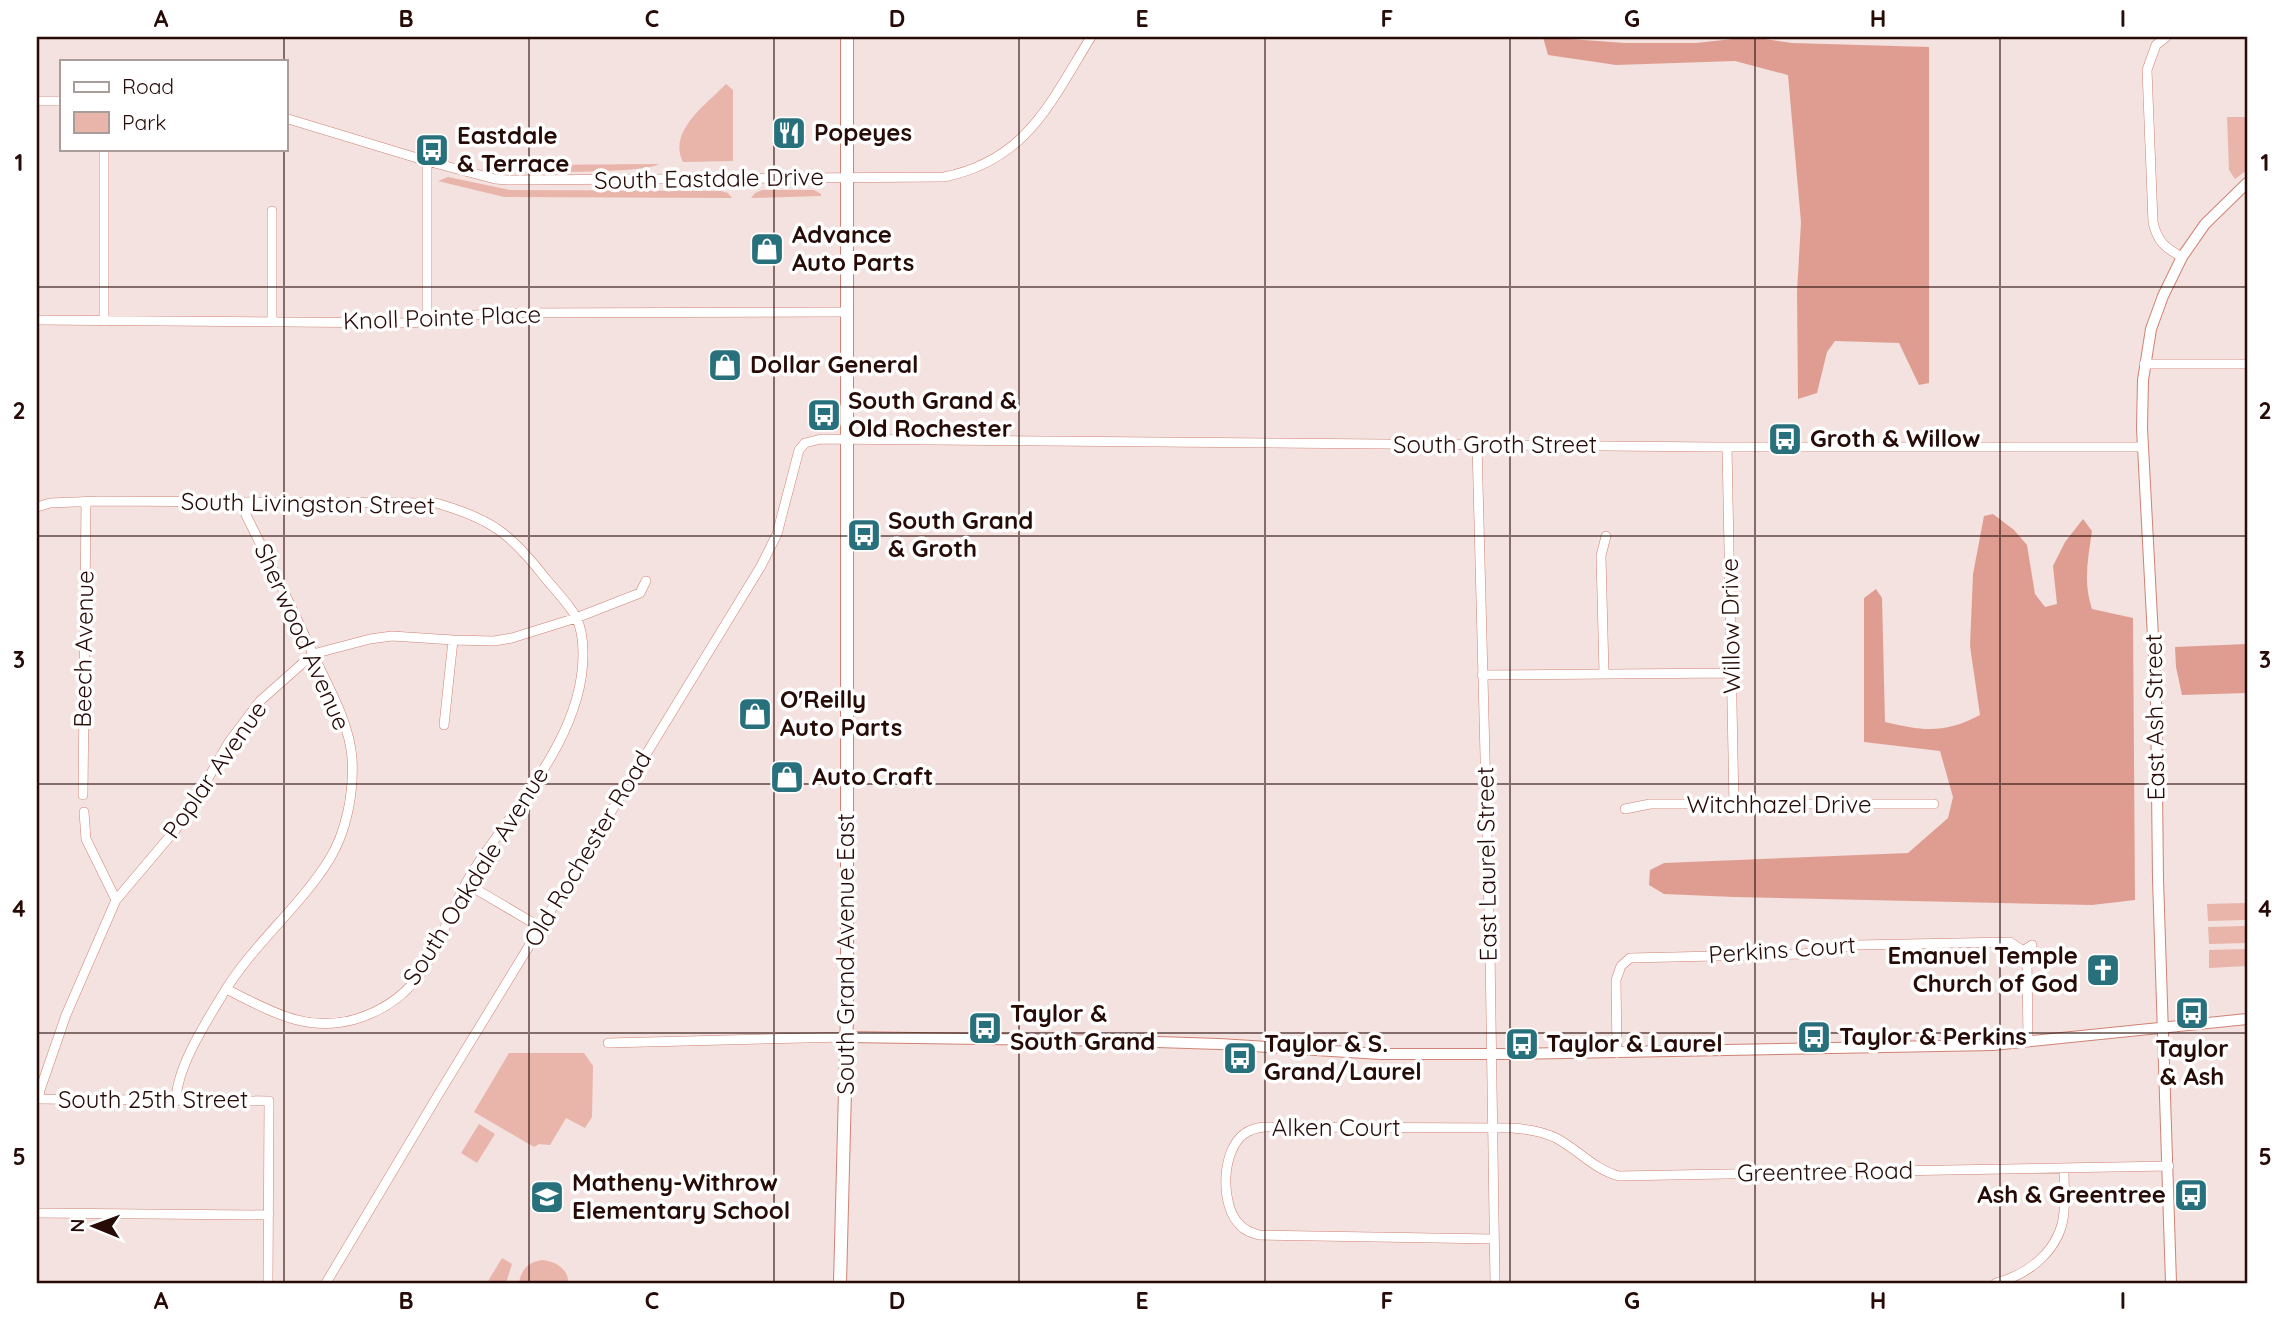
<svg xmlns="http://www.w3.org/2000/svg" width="2284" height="1320" font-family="Quicksand,sans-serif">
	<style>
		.green { fill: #e9b4aa }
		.forest { fill: #df9d91 }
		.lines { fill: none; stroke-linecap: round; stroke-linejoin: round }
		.minor-casing { stroke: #d08274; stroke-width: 10 }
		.tertiary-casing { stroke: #d08274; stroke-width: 12 }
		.secondary-casing { stroke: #d08274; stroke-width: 14 }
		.minor { stroke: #fff; stroke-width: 9 }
		.tertiary { stroke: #fff; stroke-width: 10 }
		.secondary { stroke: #fff; stroke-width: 12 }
		.grid { fill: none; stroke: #270b07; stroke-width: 2; stroke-opacity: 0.55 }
		.labels { text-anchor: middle; stroke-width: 7; stroke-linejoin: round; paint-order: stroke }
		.poi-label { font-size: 24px; font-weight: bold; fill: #270b07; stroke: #fff; text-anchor: start }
		.street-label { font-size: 24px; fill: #270b07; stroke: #fff }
		.neatline { fill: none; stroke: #270b07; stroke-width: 2.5 }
		.grid-label { font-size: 23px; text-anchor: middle; font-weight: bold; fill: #270b07 }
	</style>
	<rect width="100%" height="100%" fill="#f3e2df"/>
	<!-- green -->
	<path class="green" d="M726 84 733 90V161L683 162C667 131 708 103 726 84Z
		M2227 117H2247V170L2235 179 2229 170Z
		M520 164 530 165 659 164C645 172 567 172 546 172H532Z
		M448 177 510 190 721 191 728 193 732 198 504 197 438 181Z
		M762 190H814L821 194V196L751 198 755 193Z
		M2245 903V920L2208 921 2207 904Z
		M2245 926 2246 943 2209 944 2208 927Z
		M2246 949 2247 966 2209 968V950Z
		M509 1053H584L593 1066 592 1117 585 1128 566 1118 550 1145 539 1144 534 1147 474 1112Z
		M479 1124 495 1134 477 1163 461 1153Z
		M502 1258 512 1264 506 1283H487Z
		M542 1260C555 1261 569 1269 568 1283H519C521 1270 528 1262 542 1260Z"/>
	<!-- forest -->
	<path class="forest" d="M1543 37 1625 43H1696L1751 37 1792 43 1929 47V383L1919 385 1899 343 1835 341 1827 352 1817 393 1798 399 1797 292 1801 222 1788 75 1735 61 1616 65 1548 55Z
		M1993 514 2014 530 2027 545 2035 594 2045 607 2057 604 2053 566 2065 542 2083 519 2092 531C2088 558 2083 583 2092 609L2133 618 2135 900 2092 905 1734 897 1664 894 1649 885 1650 870 1664 863 1908 853 1948 818 1953 797 1940 751 1864 742V598L1876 589 1882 598 1885 722C1923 731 1944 734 1980 715L1970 646 1973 574 1984 516Z
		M2247 644V693L2182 695 2176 667 2175 647Z"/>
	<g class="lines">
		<!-- minor casing -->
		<g class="minor-casing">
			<path id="minor" d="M2166 37 2156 45 2147 70 2153 222C2157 241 2165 248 2182 257
				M37 101H61
				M285 118 427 161 495 179 508 180 944 177C1027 160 1050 103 1091 37
				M104 149V321
				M272 211V321
				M37 320 411 323 493 313 846 312
				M427 321V161
				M2144 364H2247
				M1477 444 1490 951 1495 1283
				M1727 447 1734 806
				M37 507 50 503 100 501 436 503C492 519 511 534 546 579 556 591 568 603 576 617 581 627 583 641 583 653 584 735 515 806 473 871 436 931 434 995 356 1019 306 1034 269 1010 226 989
				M1604 673 1601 556 1606 536
				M1482 675 1732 673
				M444 725 453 640
				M83 795 86 502
				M1625 809 1650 804H1934
				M84 812 86 839 116 900
				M467 884 540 927
				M2023 951 2032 945
				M608 1043 846 1037
				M1617 1053 1616 980 1621 966 1630 958 1803 954 1856 945 2010 942 2023 951 2027 958 2028 1042
				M37 1099 269 1101 268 1283
				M39 1099 40 1090 66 1015 116 900 176 829 191 808 229 742 260 701 313 654 370 639 392 636 453 640 494 641 512 638 576 618 640 593 646 581
				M176 1100C177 1067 206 1022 223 994 253 944 299 908 329 860 347 831 354 792 352 758 349 721 328 687 313 654 292 607 269 561 246 515V503
				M37 1213 269 1215
				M1494 1239 1259 1235C1252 1233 1245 1231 1240 1225 1220 1206 1221 1151 1244 1134 1250 1129 1257 1128 1264 1127L1512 1128C1527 1129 1542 1131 1556 1138 1577 1149 1595 1170 1619 1176L2169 1166
				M326 1283 438 1095 761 566 777 534 799 450 805 443 821 439 1717 447H2143
				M1996 1283C2030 1274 2061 1249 2064 1212 2065 1197 2064 1182 2064 1168"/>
		</g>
		<!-- tertiary casing -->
		<g class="tertiary-casing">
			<path id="tertiary" d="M846 1037 1126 1041 1219 1044 1381 1054H1510L1993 1045 2247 1019
				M2171 1283 2158 879 2156 694 2142 428 2143 380 2151 329 2163 296 2182 257 2205 224 2247 183"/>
		</g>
		<!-- secondary casing -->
		<g class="secondary-casing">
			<path id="secondary" d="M840 1283 847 1013V37"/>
		</g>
		<!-- minor -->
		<use href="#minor" class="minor"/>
		<!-- tertiary -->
		<use href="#tertiary" class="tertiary"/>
		<!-- secondary -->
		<use href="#secondary" class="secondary"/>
	</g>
	<!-- grid -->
	<path class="grid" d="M284 37V61M529 37V1283M774 37V1283M1019 37V1283M1265 37V1283M1510 37V1283M1755 37V1283M2000 37V1283M284 149V1283M37 287H2247M37 536H2247M37 784H2247M37 1033H2247"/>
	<!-- icons -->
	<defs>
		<g id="restaurant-square" transform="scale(1.75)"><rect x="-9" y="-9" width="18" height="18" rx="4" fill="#28707c" stroke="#fff"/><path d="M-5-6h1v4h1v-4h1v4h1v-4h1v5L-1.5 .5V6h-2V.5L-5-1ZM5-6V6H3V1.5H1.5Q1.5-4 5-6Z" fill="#fff"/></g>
		<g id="bus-square" transform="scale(1.75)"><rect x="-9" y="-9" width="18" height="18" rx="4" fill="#28707c" stroke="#fff"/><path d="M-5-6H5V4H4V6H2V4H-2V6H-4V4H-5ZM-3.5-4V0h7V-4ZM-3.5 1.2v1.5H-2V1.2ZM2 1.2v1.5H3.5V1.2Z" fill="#fff"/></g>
		<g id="shop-square" transform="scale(1.75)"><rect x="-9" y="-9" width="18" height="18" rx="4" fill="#28707c" stroke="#fff"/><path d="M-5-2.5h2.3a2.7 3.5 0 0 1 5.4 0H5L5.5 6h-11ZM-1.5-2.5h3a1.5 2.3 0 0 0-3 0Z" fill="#fff"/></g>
		<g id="church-square" transform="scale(1.75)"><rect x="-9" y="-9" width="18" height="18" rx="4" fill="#28707c" stroke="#fff"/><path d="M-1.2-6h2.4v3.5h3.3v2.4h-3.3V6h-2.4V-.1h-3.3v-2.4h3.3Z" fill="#fff"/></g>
		<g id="school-square" transform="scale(1.75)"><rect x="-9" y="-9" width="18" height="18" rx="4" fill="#28707c" stroke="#fff"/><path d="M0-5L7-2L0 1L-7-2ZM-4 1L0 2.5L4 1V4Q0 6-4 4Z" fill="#fff"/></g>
	</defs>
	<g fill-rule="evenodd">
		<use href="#restaurant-square" x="789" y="133"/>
		<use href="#bus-square" x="432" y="150"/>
		<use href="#shop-square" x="767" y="249"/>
		<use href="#shop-square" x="725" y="365"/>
		<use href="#bus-square" x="824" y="415"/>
		<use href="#bus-square" x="1785" y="439"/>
		<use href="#bus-square" x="864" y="535"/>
		<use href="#shop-square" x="755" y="714"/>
		<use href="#shop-square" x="787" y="777"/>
		<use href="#church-square" x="2103" y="970"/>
		<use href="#bus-square" x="2192" y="1013"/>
		<use href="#bus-square" x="985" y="1028"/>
		<use href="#bus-square" x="1814" y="1037"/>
		<use href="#bus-square" x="1522" y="1044"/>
		<use href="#bus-square" x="1240" y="1058"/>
		<use href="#bus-square" x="2191" y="1195"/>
		<use href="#school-square" x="547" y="1197"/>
	</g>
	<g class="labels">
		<!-- poi labels -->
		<g class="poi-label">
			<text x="814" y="141">Popeyes</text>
			<text x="457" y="144">Eastdale<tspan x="457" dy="28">&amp; Terrace</tspan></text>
			<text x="792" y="243">Advance<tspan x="792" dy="28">Auto Parts</tspan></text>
			<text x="750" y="373">Dollar General</text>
			<text x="848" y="409">South Grand &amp;<tspan x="848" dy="28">Old Rochester</tspan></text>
			<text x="1810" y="447">Groth &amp; Willow</text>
			<text x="888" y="529">South Grand<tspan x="888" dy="28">&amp; Groth</tspan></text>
			<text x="780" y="708">O'Reilly<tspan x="780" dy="28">Auto Parts</tspan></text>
			<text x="812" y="785">Auto Craft</text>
			<text x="2078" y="964" text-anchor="end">Emanuel Temple<tspan x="2078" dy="28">Church of God</tspan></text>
			<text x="1010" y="1022">Taylor &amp;<tspan x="1010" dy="28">South Grand</tspan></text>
			<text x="1839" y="1045">Taylor &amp; Perkins</text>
			<text x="1264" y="1052">Taylor &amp; S.<tspan x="1264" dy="28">Grand/Laurel</tspan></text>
			<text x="1546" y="1052">Taylor &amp; Laurel</text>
			<text x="2192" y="1057" text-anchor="middle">Taylor<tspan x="2192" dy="28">&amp; Ash</tspan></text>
			<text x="572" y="1191">Matheny-Withrow<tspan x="572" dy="28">Elementary School</tspan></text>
			<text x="2166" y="1203" text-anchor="end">Ash &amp; Greentree</text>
		</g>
		<!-- street labels -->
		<g class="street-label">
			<text transform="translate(709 179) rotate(-1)" y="8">South Eastdale Drive</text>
			<text transform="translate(442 318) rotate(-2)" y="8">Knoll Pointe Place</text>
			<text x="1495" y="453">South Groth Street</text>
			<text transform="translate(308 504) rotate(1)" y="8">South Livingston Street</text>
			<text transform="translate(1731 626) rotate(-91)" y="8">Willow Drive</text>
			<text transform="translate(302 637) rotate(66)" y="8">Sherwood Avenue</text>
			<text transform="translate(84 649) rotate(-89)" y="8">Beech Avenue</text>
			<text transform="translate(2155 717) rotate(-91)" y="8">East Ash Street</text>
			<text transform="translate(215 770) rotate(-55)" y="8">Poplar Avenue</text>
			<text x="1779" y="813">Witchhazel Drive</text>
			<text transform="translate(588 849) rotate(-59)" y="8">Old Rochester Road</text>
			<text transform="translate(1487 864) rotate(-91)" y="8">East Laurel Street</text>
			<text transform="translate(476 876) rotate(-58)" y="8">South Oakdale Avenue</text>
			<text transform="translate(1782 950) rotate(-4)" y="8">Perkins Court</text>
			<text transform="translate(846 954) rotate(-90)" y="8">South Grand Avenue East</text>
			<text x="153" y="1108">South 25th Street</text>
			<text x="1336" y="1136">Alken Court</text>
			<text transform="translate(1825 1172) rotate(-1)" y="8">Greentree Road</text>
		</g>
	</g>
	<!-- border -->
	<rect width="2284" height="1320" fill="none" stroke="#ffffff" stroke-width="77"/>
	<!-- legend -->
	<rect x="60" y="60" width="228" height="91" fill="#ffffff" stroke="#a99d9c" stroke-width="2"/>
	<rect x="74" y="82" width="35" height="10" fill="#ffffff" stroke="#a99d9c" stroke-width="2"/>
	<text x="122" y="94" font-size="21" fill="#270b07">Road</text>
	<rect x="74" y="112" width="35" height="21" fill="#e9b4aa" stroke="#a99d9c" stroke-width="2"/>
	<text x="122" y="130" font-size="21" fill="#270b07">Park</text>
	<!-- north arrow -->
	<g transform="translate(94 1226) rotate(271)" stroke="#ffffff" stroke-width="5" paint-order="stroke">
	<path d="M0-5L12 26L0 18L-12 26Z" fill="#270b07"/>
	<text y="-10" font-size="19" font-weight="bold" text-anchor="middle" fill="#270b07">N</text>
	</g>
	<rect x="38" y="38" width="2208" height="1244" class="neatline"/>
	<g class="grid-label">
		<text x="161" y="27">A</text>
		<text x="406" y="27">B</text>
		<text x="652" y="27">C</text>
		<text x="897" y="27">D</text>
		<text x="1142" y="27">E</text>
		<text x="1387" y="27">F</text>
		<text x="1632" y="27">G</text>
		<text x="1878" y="27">H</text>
		<text x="2123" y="27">I</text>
		<text x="19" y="171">1</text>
		<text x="2265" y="171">1</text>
		<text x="19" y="419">2</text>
		<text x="2265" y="419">2</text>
		<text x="19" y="668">3</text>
		<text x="2265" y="668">3</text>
		<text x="19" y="917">4</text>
		<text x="2265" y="917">4</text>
		<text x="19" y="1165">5</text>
		<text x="2265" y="1165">5</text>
		<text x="161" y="1309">A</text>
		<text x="406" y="1309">B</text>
		<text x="652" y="1309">C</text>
		<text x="897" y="1309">D</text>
		<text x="1142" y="1309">E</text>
		<text x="1387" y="1309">F</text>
		<text x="1632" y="1309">G</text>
		<text x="1878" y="1309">H</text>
		<text x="2123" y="1309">I</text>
	</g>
</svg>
